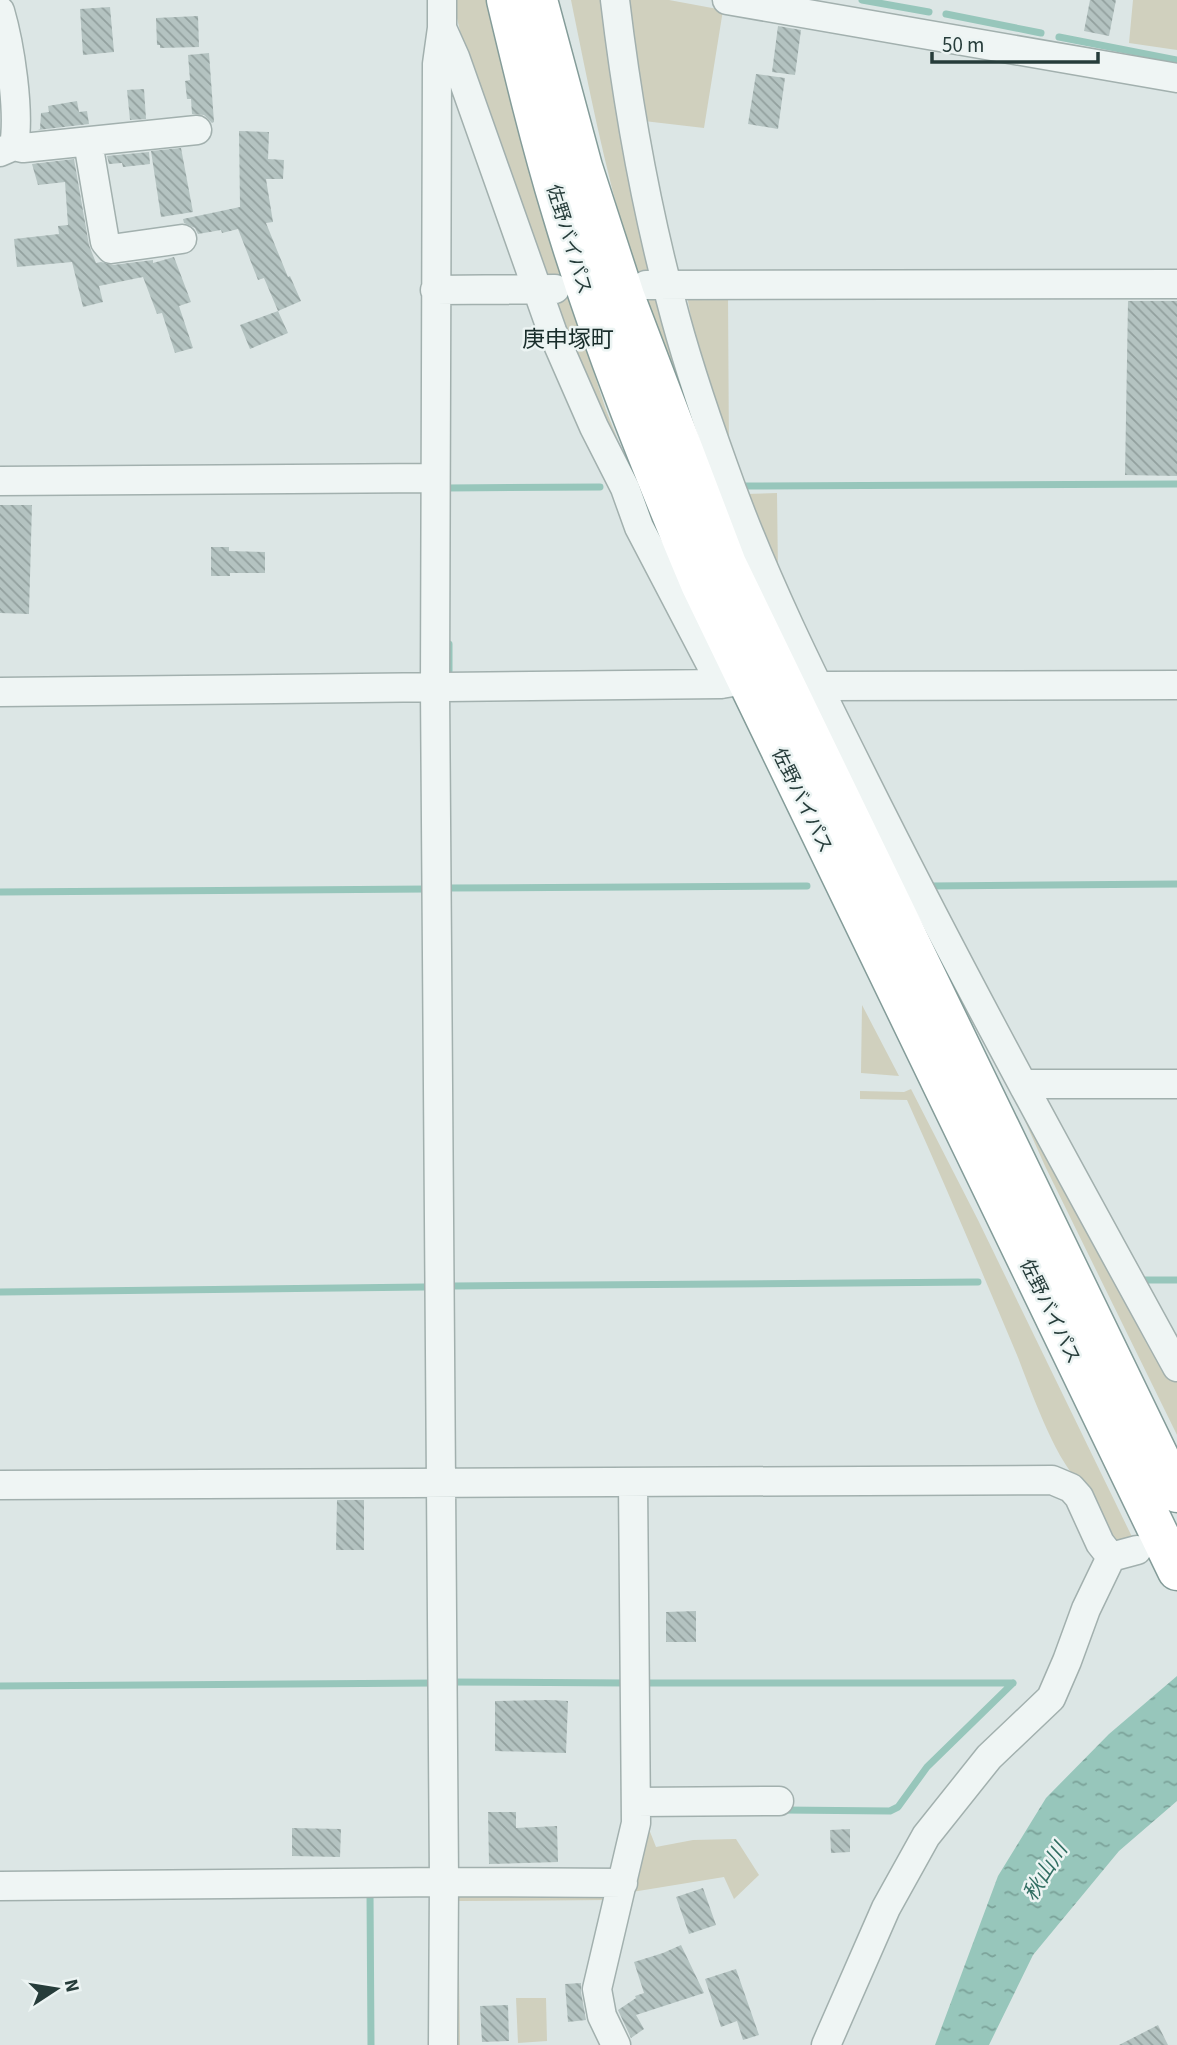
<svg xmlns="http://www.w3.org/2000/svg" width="1177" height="2045" font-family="'Source Sans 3','Noto Sans JP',sans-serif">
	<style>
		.green { fill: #d0d0be }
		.water { fill: url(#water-ripples) }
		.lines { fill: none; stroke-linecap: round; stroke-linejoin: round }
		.stream { stroke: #97c6bb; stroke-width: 7 }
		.building { fill: url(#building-back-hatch) }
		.minor-casing { stroke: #a2b0ae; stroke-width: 31 }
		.highway-casing { stroke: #849c99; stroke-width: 41 }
		.minor { stroke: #eff5f4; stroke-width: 28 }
		.highway { stroke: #fff; stroke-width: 38 }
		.labels { text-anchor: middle; stroke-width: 5; stroke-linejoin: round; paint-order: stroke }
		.street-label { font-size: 19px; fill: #263c3a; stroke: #ecf4f3 }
		.water-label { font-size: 21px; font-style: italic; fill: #326f63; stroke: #ecf4f3 }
		.quarter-label { font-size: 23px; fill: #192d2b; stroke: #ecf4f3 }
	</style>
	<defs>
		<pattern id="water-ripples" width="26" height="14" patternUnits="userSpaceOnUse" patternTransform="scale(1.75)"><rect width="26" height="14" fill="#97c6bb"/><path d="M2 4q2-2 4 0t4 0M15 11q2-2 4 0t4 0" fill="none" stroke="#7ba299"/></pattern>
		<pattern id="building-back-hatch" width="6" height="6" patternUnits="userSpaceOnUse" patternTransform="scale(1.75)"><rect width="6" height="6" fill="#b4c3c1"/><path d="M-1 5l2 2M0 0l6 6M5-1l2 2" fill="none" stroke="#92a09e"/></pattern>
	</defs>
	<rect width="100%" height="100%" fill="#dce6e5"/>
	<!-- green -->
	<path class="green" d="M453 0H490L558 262 606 410 655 533 558 329 545 274 466 58Z
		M571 0H605L664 303 729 518C695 429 657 340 629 249 604 167 588 83 571 0Z
		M626 0H669L723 10 704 128 644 121Z
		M1133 0H1177V50L1129 43Z
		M687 296H728L729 456 701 371Z
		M777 493 778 574 745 494Z
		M965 986 1177 1379V1435L1045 1166Z
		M862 1005 899 1076 861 1073Z
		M911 1089 978 1220 1135 1543 1115 1545 1078 1480C1054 1457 1030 1388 1017 1355 981 1270 945 1184 907 1100L860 1099V1091L904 1092Z
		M643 1814 656 1847 693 1840 736 1839 759 1875 734 1899 724 1877 626 1893Z
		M453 1894H612L611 1900 458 1901 460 2045H452Z
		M516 1998H546L547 2041 518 2043Z"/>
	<!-- water -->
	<path class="water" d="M1177 1676V1801L1119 1851 1033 1955 989 2045H935L998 1876 1046 1798 1109 1734Z"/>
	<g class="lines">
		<!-- stream -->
		<path class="stream" d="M862 0 929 12
			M946 14 1041 33
			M1059 37 1177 60
			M743 486 1177 484
			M447 492V488L600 487
			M449 644V671
			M931 886 1177 884
			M449 888 807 886
			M0 892 427 889
			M1140 1280H1177
			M454 1286 978 1282
			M0 1292 424 1287
			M447 1682 627 1683
			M639 1683H1013
			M0 1686 435 1683
			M783 1810 890 1811 898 1807 927 1767 1013 1683
			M370 1892 371 2045"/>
	</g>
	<!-- building -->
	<path class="building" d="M1090 0H1116L1109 36 1084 31Z
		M110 7 114 52 83 55 80 9Z
		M198 16 199 47 160 48V45H157L156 18Z
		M778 26 801 30 795 75 772 72Z
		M209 53 214 122 212 123 204 115 192 114 191 99H187L185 81 190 80 188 55Z
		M756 74 785 78 778 129 748 124Z
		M144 89 146 119 130 120 127 90Z
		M77 101 79 112 87 111 89 124 38 130 40 129 41 113 49 112 48 106Z
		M239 131 269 132 268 159 284 160 283 179H266L273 222 266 223 288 277 290 276 301 301 278 311 264 278 258 280 238 229 222 233 221 230 198 234 195 228 184 223 183 219 240 207Z
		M181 148 193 212 161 217 151 151Z
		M149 152 150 164 123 167 122 163 109 164 107 156Z
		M74 159 89 245 96 263 101 262 113 265 153 260V263L174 257 191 302 179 306 193 348 175 353 162 313 157 314 143 277 99 286 103 302 83 307 72 262 17 267 14 239 59 234 58 226 68 225 65 182 38 185 32 164Z
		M1128 301H1177V476L1125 475Z
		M278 311 288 333 250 349 240 325Z
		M0 505H32L29 614 0 613Z
		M211 547H229V551L265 552V573H230V576H211Z
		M337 1500H364V1550H336Z
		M696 1611V1642H666V1612Z
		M549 1700 568 1701 566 1753 495 1751V1701Z
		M488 1812H516V1828L557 1826 558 1862 489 1864Z
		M292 1828 341 1829 340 1857 292 1856Z
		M850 1829V1852L831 1853 830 1830Z
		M703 1888 716 1925 689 1934 676 1897Z
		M681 1945 704 1993 636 2015 644 2029 631 2038 618 2010 636 1998 635 1996 644 1993 634 1962 663 1953Z
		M736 1969 759 2035 743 2040 737 2021 721 2027 705 1979Z
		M581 1983V1992L586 2020 568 2022 565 1984Z
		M508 2005 509 2041 482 2042 480 2006Z
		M1158 2025 1168 2045H1119Z"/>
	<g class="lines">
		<!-- minor casing -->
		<g class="minor-casing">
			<path id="minor" d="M442 0V28L437 64 435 688 444 1882 443 2045
				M615 0C627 101 645 203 671 301 685 356 704 412 723 465 765 585 824 699 881 813 975 1000 1076 1183 1177 1367
				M727 0 1177 78
				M0 11C10 45 20 111 14 146L0 152
				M442 28 455 57 552 331 594 427 625 488 639 527 721 684
				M88 142 105 242 111 249 182 239
				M14 146 23 148 197 130
				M646 285 1177 284
				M435 290 555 289
				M0 481 435 478
				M0 692 721 684 745 680
				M802 692 827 686 1177 685
				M1024 1087 1031 1084H1177
				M0 1485 1052 1480 1071 1488 1079 1497 1100 1543 1111 1557
				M636 1802 779 1801
				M0 1886 444 1882 623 1883
				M616 2045 602 2016 597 1989 636 1823 633 1482
				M826 2045 886 1908 926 1836 989 1757 1051 1698 1067 1661 1086 1609 1111 1557 1137 1550"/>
		</g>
		<!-- highway casing -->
		<g class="highway-casing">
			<path id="highway" d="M506 0C523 71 540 142 561 211 599 339 649 462 700 584L1177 1571
				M538 0 583 167 625 296 727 564 1177 1493"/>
		</g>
		<!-- minor -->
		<use href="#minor" class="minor"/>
		<!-- highway -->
		<use href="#highway" class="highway"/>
	</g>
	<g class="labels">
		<!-- street labels -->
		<g class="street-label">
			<text transform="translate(570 239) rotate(73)" y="7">佐野バイパス</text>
			<text transform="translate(803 800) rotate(64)" y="7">佐野バイパス</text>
			<text transform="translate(1051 1311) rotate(64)" y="7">佐野バイパス</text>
		</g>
		<!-- water labels -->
		<g class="water-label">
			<text transform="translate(1045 1872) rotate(-58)" y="7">秋山川</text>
		</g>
		<!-- quarter labels -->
		<g class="quarter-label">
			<text x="568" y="347">庚申塚町</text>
		</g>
	</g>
	<!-- north arrow -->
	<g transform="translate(56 1989) rotate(78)" stroke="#ecf4f3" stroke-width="5" paint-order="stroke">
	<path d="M0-5L12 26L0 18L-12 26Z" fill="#263c3a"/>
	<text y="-10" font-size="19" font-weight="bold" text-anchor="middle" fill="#263c3a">N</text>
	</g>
	<!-- scale -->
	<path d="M932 52v10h166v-10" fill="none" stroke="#263c3a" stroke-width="3.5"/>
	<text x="942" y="52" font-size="21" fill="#263c3a" stroke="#ecf4f3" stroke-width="5" paint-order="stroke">50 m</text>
</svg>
